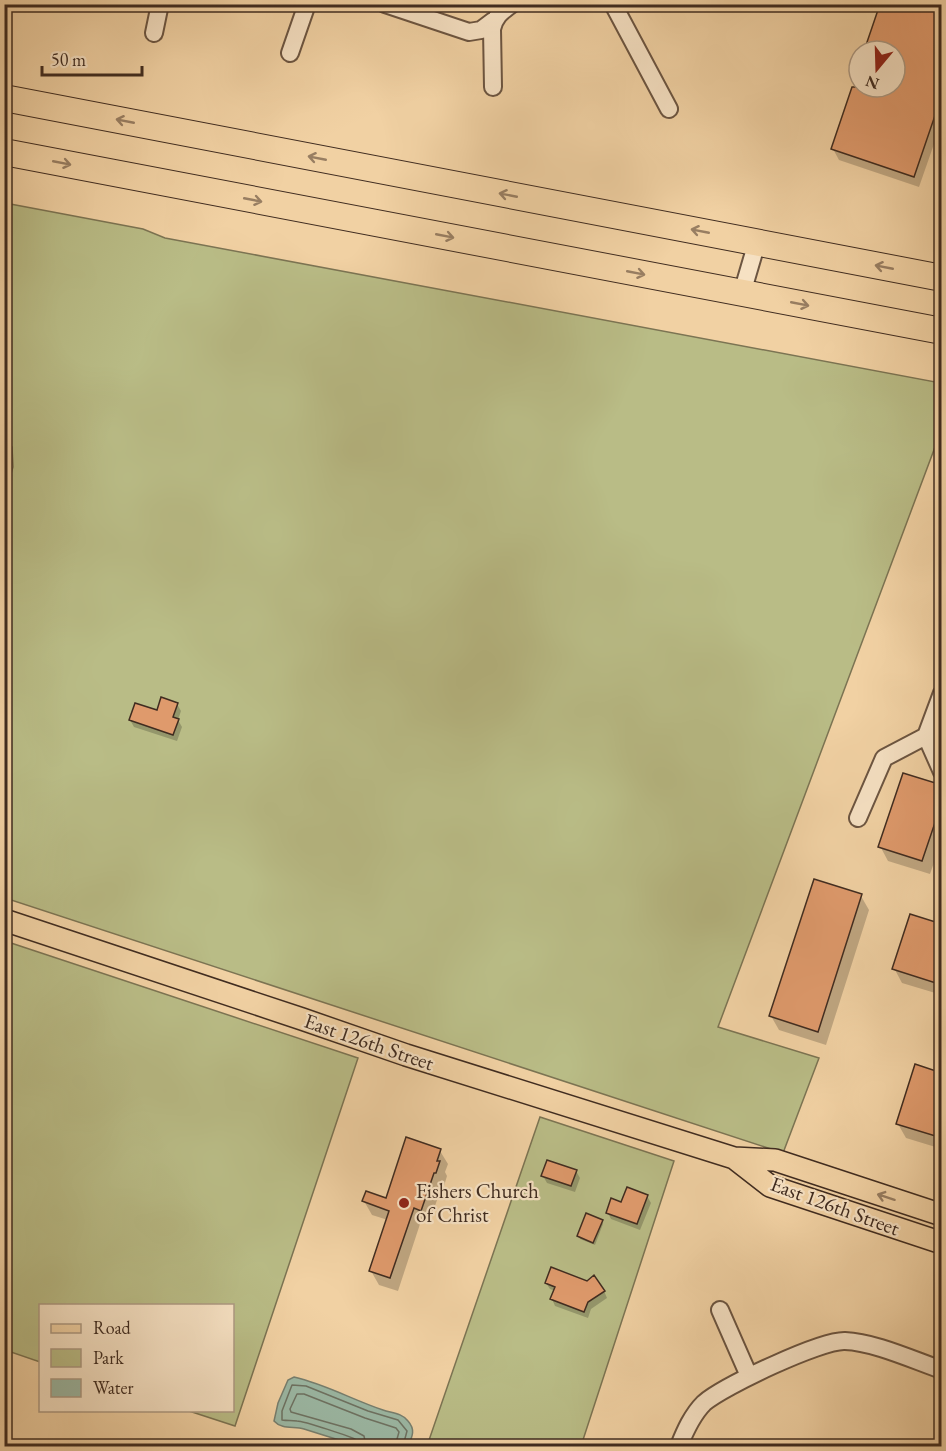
<svg xmlns="http://www.w3.org/2000/svg" width="946" height="1451" font-family="'EB Garamond',serif">
	<style>
		.green { fill: #b9bc86; stroke: #7c7453; stroke-width: 1.5 }
		.water { fill: #9bb7a3; stroke: #777f6f; stroke-width: 1.5 }
		.shadow { fill: #0003 }
		.lines { fill: none; stroke-linecap: round; stroke-linejoin: round }
		.shore { stroke: #6e7262; stroke-width: 1.5 }
		.building { fill: #df9a6c; stroke: #402c20; stroke-width: 1.5 }
		.minor-casing { stroke: #6c5541; stroke-width: 20 }
		.major-casing { stroke: #402c20; stroke-width: 24 }
		.highway-casing { stroke: #402c20; stroke-width: 28 }
		.minor { stroke: #f6e1c3; stroke-width: 16 }
		.major { stroke: #f1d1a3; stroke-width: 21 }
		.highway { stroke: #f1d1a3; stroke-width: 26 }
		.oneway { stroke: #987e62 }
		.poi-dot { fill: #8f2418; stroke: #f6e1c3; stroke-width: 2 }
		.labels { text-anchor: middle; stroke-width: 4.5; stroke-linejoin: round; paint-order: stroke }
		.street-label { font-size: 21px; fill: #402c20; stroke: #f6e1c3 }
		.poi-label { font-size: 21px; fill: #402c20; stroke: #f6e1c3; text-anchor: start }
	</style>
	<rect width="100%" height="100%" fill="#f1d1a3"/>
	<filter id="stains"><feTurbulence type="fractalNoise" baseFrequency=".00333" numOctaves="4"/><feColorMatrix values="0 0 0 0 .2 0 0 0 0 .09 0 0 0 0 .02 0 0 0 .5 -.17"/></filter>
	<radialGradient id="worn" r=".72"><stop offset=".6" stop-color="#630" stop-opacity="0"/><stop offset="1" stop-color="#630" stop-opacity=".3"/></radialGradient>
	<!-- green -->
	<path class="green" d="M5 203 143 229 165 238 941 383V431L718 1027 819 1058 783 1153 5 898 4 497 13 467 12 447 5 442Z
		M5 941 358 1058 235 1426 189 1411 232 1410V1306H40V1362L5 1350Z
		M540 1117 674 1161 581 1446H427Z"/>
	<!-- water -->
	<path class="water" d="M294 1377C325 1384 353 1400 383 1410 392 1413 402 1413 408 1421 416 1430 412 1437 408 1446H358L304 1429C294 1426 282 1430 274 1421L278 1403 288 1380Z"/>
	<!-- shadow -->
	<path class="shadow" d="M942 4V121L919 187 839 160 833 149 859 71V87H895V51H866Z
		M177 704 181 711 178 720 182 727 177 741 134 727 130 720Z
		M942 787V840L930 874 888 861 880 846Z
		M861 896 869 910 826 1045 779 1030 771 1016Z
		M942 926V995L902 983 894 968Z
		M942 1074V1149L906 1138 898 1124Z
		M440 1151 448 1164 445 1172 447 1176 444 1186 442 1185 429 1224 421 1221 398 1291 379 1285 371 1271 388 1220 372 1215 364 1201 387 1200Z
		M576 1171 580 1178 575 1192 547 1183 543 1176Z
		M647 1196 651 1203 640 1230 611 1219 608 1213 622 1204Z
		M602 1221 603 1224 595 1245 580 1239 579 1236Z
		M546 1283 604 1291 607 1298 591 1309 588 1318 555 1306 552 1299 555 1291 550 1289Z"/>
	<g class="lines">
		<!-- shore -->
		<path class="shore" d="M359 1446 357 1440C352 1437 304 1421 297 1421 291 1420 288 1421 282 1420V1411L292 1385 306 1386 368 1411 398 1420 407 1431 403 1446
			M366 1446 364 1436 351 1429 291 1412 290 1409 297 1394H304L365 1418 396 1428 399 1432 395 1446"/>
	</g>
	<!-- building -->
	<path class="building" d="M880 4H942V95L914 177 831 149 852 87H895V51H864Z
		M161 697 178 703 173 717 179 719 173 735 129 720 135 703 157 710Z
		M903 773 942 785V802L922 861 878 847Z
		M814 879 862 894 818 1032 769 1016Z
		M910 914 942 924V985L892 969Z
		M915 1064 942 1073V1138L896 1124Z
		M406 1137 441 1149 437 1161H440L436 1173H434L421 1211 414 1208 390 1278 369 1271 389 1211 362 1201 366 1191 386 1198Z
		M547 1160 577 1170 571 1186 541 1176Z
		M627 1187 648 1195 637 1224 606 1213 611 1198 621 1202Z
		M586 1213 603 1220 593 1243 577 1236Z
		M551 1267 587 1281 594 1275 605 1291 588 1302 584 1312 550 1299 555 1287 545 1283Z"/>
	<g class="lines">
		<!-- minor casing -->
		<g class="minor-casing">
			<path id="minor" d="M385 4 469 32 481 30 493 21
				M613 4 669 109
				M154 33 160 4
				M290 53 307 4
				M493 87 492 29C495 16 501 12 512 4
				M742 293 757 242
				M942 693 926 736 942 772
				M858 818 884 758 926 736
				M720 1310 749 1376
				M679 1446C685 1431 692 1415 704 1403 724 1386 821 1340 845 1341 874 1342 913 1360 942 1370"/>
		</g>
		<!-- major casing -->
		<g class="major-casing">
			<path id="major" d="M4 920 302 1019 406 1055 734 1158 775 1160 942 1215
				M734 1158 770 1186 942 1243"/>
		</g>
		<!-- highway casing -->
		<g class="highway-casing">
			<path id="highway" d="M4 98 942 278
				M4 152 942 331"/>
		</g>
		<!-- minor -->
		<use href="#minor" class="minor"/>
		<!-- major -->
		<use href="#major" class="major"/>
		<!-- highway -->
		<use href="#highway" class="highway"/>
	</g>
	<!-- one-way arrows -->
	<defs><path id="oneway-shaft" d="M-6 0H5M1.5-3L5.5 0L1.5 3" fill="none" stroke-width="1.6" stroke-linecap="round" stroke-linejoin="round" transform="scale(1.5)"/></defs>
	<g class="oneway">
		<use href="#oneway-shaft" transform="translate(125 121) rotate(-169)"/>
		<use href="#oneway-shaft" transform="translate(317 158) rotate(-169)"/>
		<use href="#oneway-shaft" transform="translate(62 163) rotate(11)"/>
		<use href="#oneway-shaft" transform="translate(508 195) rotate(-169)"/>
		<use href="#oneway-shaft" transform="translate(253 200) rotate(11)"/>
		<use href="#oneway-shaft" transform="translate(700 231) rotate(-169)"/>
		<use href="#oneway-shaft" transform="translate(445 236) rotate(11)"/>
		<use href="#oneway-shaft" transform="translate(884 267) rotate(-169)"/>
		<use href="#oneway-shaft" transform="translate(636 273) rotate(11)"/>
		<use href="#oneway-shaft" transform="translate(800 304) rotate(11)"/>
		<use href="#oneway-shaft" transform="translate(886 1197) rotate(-162)"/>
	</g>
	<!-- markers -->
	<circle class="poi-dot" cx="404" cy="1203" r="6"/>
	<g class="labels">
		<!-- street labels -->
		<g class="street-label">
			<text transform="translate(369 1042) rotate(19)" y="7">East 126th Street</text>
			<text transform="translate(835 1206) rotate(20)" y="7">East 126th Street</text>
		</g>
		<!-- poi labels -->
		<g class="poi-label">
			<text x="416" y="1198">Fishers Church<tspan x="416" dy="24">of Christ</tspan></text>
		</g>
	</g>
	<!-- margin -->
	<rect width="946" height="1451" fill="none" stroke="#f1d1a3" stroke-width="24"/>
	<rect x="6" y="6" width="934" height="1439" fill="none" stroke="#402c20" stroke-width="3"/>
	<rect x="12" y="12" width="922" height="1427" fill="none" stroke="#402c20" stroke-width="1.5"/>
	<!-- legend -->
	<rect x="39" y="1304" width="195" height="108" fill="#f6e1c3" stroke="#ad9982" stroke-width="1.5"/>
	<rect x="51" y="1324" width="30" height="9" fill="#f1d1a3" stroke="#ad9982" stroke-width="1.5"/>
	<text x="93" y="1334" font-size="18" fill="#402c20">Road</text>
	<rect x="51" y="1349" width="30" height="18" fill="#b9bc86" stroke="#ad9982" stroke-width="1.5"/>
	<text x="93" y="1364" font-size="18" fill="#402c20">Park</text>
	<rect x="51" y="1379" width="30" height="18" fill="#9bb7a3" stroke="#ad9982" stroke-width="1.5"/>
	<text x="93" y="1394" font-size="18" fill="#402c20">Water</text>
	<!-- north arrow -->
	<g transform="translate(877 69) rotate(199)"><circle r="28" fill="#f6e1c3" stroke="#ad9982" stroke-width="1.5"/>
	<path d="M0-4.5L10 22L0 15L-10 22Z" fill="#8f2418"/>
	<text y="-9" font-size="16" font-weight="bold" text-anchor="middle" fill="#402c20">N</text>
	</g>
	<!-- scale -->
	<path d="M42 66v9h100v-9" fill="none" stroke="#402c20" stroke-width="3"/>
	<text x="51" y="66" font-size="18" fill="#402c20" stroke="#f6e1c3" stroke-width="4.5" paint-order="stroke">50 m</text>
	<rect width="100%" height="100%" filter="url(#stains)"/>
	<rect width="100%" height="100%" fill="url(#worn)"/>
</svg>
